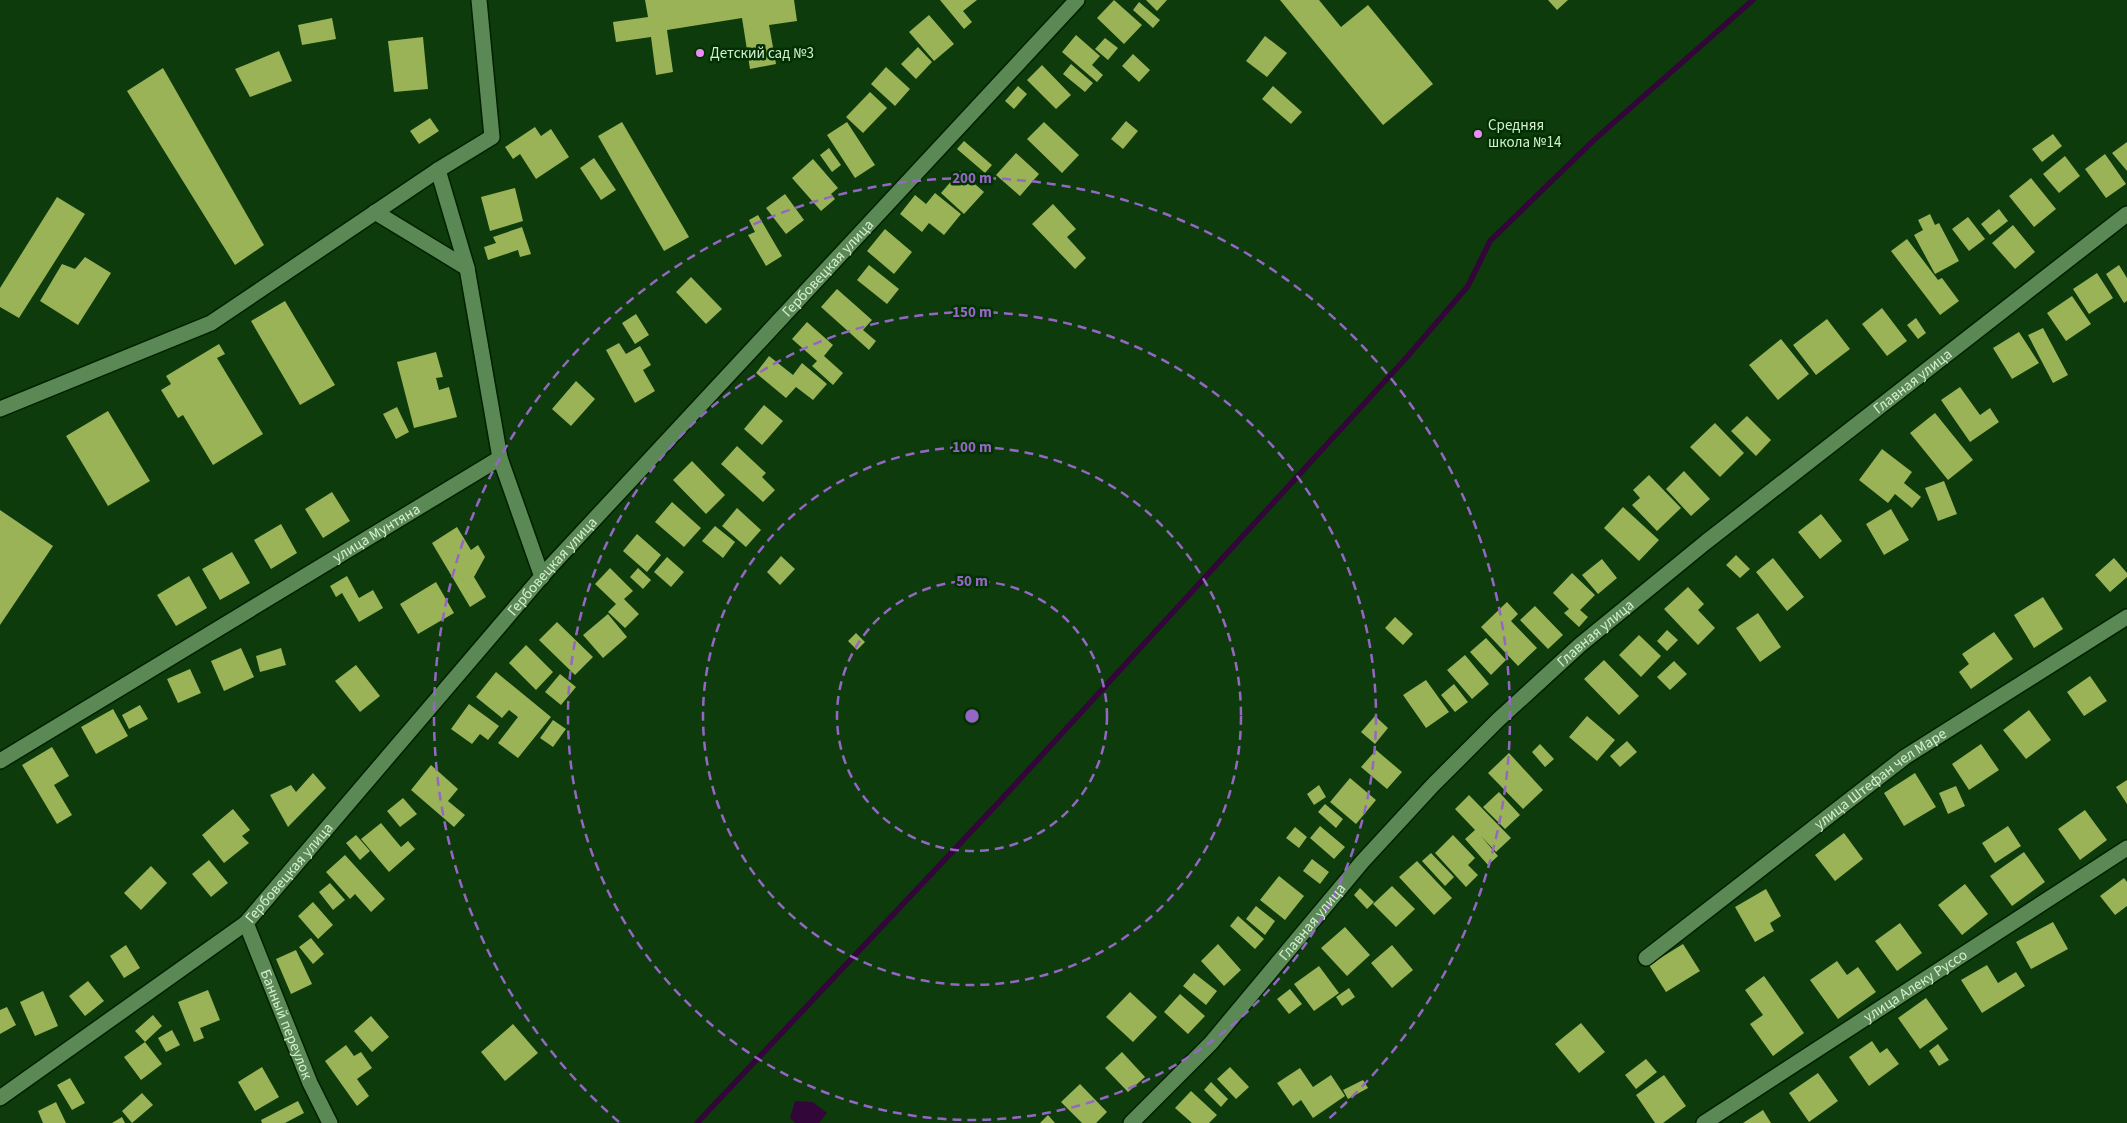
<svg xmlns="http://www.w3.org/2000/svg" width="2127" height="1123" font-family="'Source Sans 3',sans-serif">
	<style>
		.water { fill: #320638 }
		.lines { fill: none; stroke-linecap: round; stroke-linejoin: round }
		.stream { stroke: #320638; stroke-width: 5.5 }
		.building { fill: #9ab357 }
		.minor-casing { stroke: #002000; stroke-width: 18 }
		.minor { stroke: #5b8956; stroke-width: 15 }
		.ring { fill: none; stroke: #9666c5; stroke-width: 2.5; stroke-dasharray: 9 6 }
		.poi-dot { fill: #ec8cfb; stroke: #023101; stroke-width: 2 }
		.labels { text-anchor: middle; stroke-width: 5; stroke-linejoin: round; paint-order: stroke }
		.poi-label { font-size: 15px; fill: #d5eed2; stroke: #023101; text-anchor: start }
		.street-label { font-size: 15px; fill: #d5eed2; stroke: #023101 }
		.centre { fill: #9666c5; stroke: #023101; stroke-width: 2.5 }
		.ring-label { font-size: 15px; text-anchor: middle; font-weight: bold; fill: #9666c5; stroke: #023101; stroke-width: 5; stroke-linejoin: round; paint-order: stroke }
	</style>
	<rect width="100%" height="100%" fill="#0e3b0b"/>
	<!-- water -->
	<path class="water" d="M795 1101 813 1102 827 1113 819 1123H795L790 1118Z"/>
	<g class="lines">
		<!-- stream -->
		<path class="stream" d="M697 1123 999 802 1407 357 1468 286 1490 241 1594 140 1753 0"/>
	</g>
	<!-- building -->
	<path class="building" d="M645 0H794L797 21 769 25 776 64 750 69 742 18 667 30 673 72 656 75 651 37 616 42 613 22 648 17Z
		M940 0H977L963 11 972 22 964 29Z
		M1114 0 1142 25 1124 44 1097 18Z
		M1146 0H1167L1157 11Z
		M1280 0H1319L1341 27 1368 5 1433 84 1383 125Z
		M1548 0H1568L1557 10Z
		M1139 2 1160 20 1153 28 1133 10Z
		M929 15 954 44 934 61 909 32Z
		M332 18 336 39 302 45 298 25Z
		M1076 35 1100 56 1092 65 1103 75 1097 82 1062 52Z
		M1265 36 1287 53 1267 77 1246 61Z
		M423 37 428 89 394 92 388 41Z
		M1105 38 1118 48 1108 60 1095 49Z
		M918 47 932 62 916 79 901 64Z
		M279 51 292 81 250 97 235 69Z
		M1133 54 1150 70 1139 82 1122 66Z
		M1071 64 1093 83 1085 92 1063 74Z
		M1042 65 1071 95 1056 109 1027 80Z
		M886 67 910 89 895 106 871 84Z
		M163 68 264 245 235 265 127 91Z
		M1018 86 1027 94 1014 109 1005 101Z
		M1273 86 1302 112 1291 124 1262 99Z
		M870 92 887 108 863 133 846 117Z
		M430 118 439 131 419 144 410 131Z
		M1126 121 1138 131 1123 149 1111 139Z
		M622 122 689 237 664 251 598 136Z
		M847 122 875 165 855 178 827 135Z
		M1044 122 1079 155 1062 173 1027 139Z
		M535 127 541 136 551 129 569 157 536 179 520 154 513 159 505 147Z
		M2053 134 2062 146 2042 162 2032 149Z
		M964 141 992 165 985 173 957 149Z
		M2127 142V171L2112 153Z
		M829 148 841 165 832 172 820 155Z
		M1016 153 1039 174 1020 196 996 175Z
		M2105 154 2126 184 2106 198 2085 169Z
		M2065 156 2080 176 2059 193 2043 174Z
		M594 158 616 190 601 200 580 168Z
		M813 159 838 188 831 194 835 199 821 211 792 178Z
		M960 171 984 192 964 214 941 193Z
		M2031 178 2056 209 2034 227 2009 196Z
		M515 188 523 221 490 231 481 197Z
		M935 193 961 214 944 235 929 223 922 232 900 214 915 195 926 204Z
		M785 194 804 220 786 234 766 208Z
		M57 197 85 214 19 318 0 307V288Z
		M1053 204 1076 229 1067 237 1086 258 1075 269 1032 224Z
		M1999 209 2008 221 1990 235 1981 224Z
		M1930 214 1935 225 1939 223 1959 261 1935 274 1914 235 1923 230 1918 220Z
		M758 215 782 256 766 266 748 235 755 232 749 220Z
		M1968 217 1985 239 1969 251 1952 229Z
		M2013 225 2035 252 2015 269 1992 243Z
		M522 227 531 254 520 257 518 250 488 260 484 247 496 243 493 237Z
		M885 229 912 252 894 274 867 251Z
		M1907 239 1938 280 1942 278 1959 301 1940 315 1891 251Z
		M85 257 111 273 78 325 40 301 62 264 75 269Z
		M869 265 899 289 887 304 857 280Z
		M2119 265 2127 278V301L2124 303 2106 274Z
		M2097 273 2113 298 2089 314 2073 289Z
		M691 277 722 309 706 324 676 292Z
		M837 289 872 320 863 330 876 341 869 350 821 307Z
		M2072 296 2091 324 2066 341 2047 313Z
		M285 301 335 385 300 405 251 321Z
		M1882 308 1907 341 1887 356 1862 324Z
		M636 314 649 335 635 344 622 323Z
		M1916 318 1926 333 1918 339 1907 325Z
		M1827 319 1850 349 1816 375 1793 345Z
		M807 322 833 345 824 356 843 373 833 385 812 366 817 361 792 339Z
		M2043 328 2068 375 2053 383 2028 335Z
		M2019 332 2039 363 2012 379 1993 348Z
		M1781 339 1809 374 1778 400 1749 365Z
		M619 343 626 354 640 346 651 365 643 370 655 391 635 403 606 350Z
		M219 344 225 354 217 358 263 434 213 465 183 415 178 418 161 390 171 384 166 376Z
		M436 352 443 377 436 378 439 390 449 387 457 417 414 428 397 362Z
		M769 356 793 375 802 363 827 384 813 400 796 387 786 398 756 373Z
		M576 381 595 399 571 426 552 409Z
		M1960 387 1980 415 1990 408 1999 422 1970 442 1941 400Z
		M764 405 783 421 762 445 744 429Z
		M397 407 409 432 396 439 383 414Z
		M108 411 150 481 108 506 66 436Z
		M1935 413 1973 460 1948 480 1910 433Z
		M1747 416 1771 440 1756 456 1731 431Z
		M1715 423 1744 453 1720 477 1690 447Z
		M737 446 766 473 762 477 775 490 763 502 721 464Z
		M1882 449 1912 472 1904 483 1921 497 1912 508 1895 494 1888 503 1859 480Z
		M692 461 725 495 706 514 673 480Z
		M1684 471 1710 499 1691 516 1666 489Z
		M1649 475 1681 508 1657 531 1632 505 1640 498 1633 490Z
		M1944 481 1957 514 1938 521 1925 488Z
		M332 492 350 521 323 538 305 509Z
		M672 502 701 528 684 547 655 522Z
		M1623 507 1659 540 1639 561 1604 528Z
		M737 508 761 530 746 547 722 526Z
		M1891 509 1909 540 1884 555 1866 524Z
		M0 510 53 546 0 625Z
		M1821 514 1842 541 1820 559 1798 532Z
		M281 524 297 553 271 569 254 540Z
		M715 526 735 542 723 558 702 541Z
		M457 527 471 550 478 545 485 557 474 577 486 597 470 607 432 543Z
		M637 534 661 555 647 572 623 551Z
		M232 552 250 583 220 600 202 569Z
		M1736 555 1750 569 1740 578 1726 565Z
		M781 556 795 569 780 585 767 572Z
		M667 557 684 572 671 587 654 572Z
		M1773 558 1804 597 1787 611 1756 572Z
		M2114 558 2127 573V577L2110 592 2095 575Z
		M1602 559 1617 578 1598 594 1582 575Z
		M610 568 633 591 624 599 639 614 625 628 608 612 616 604 595 584Z
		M638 568 651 580 643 589 630 577Z
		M1572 573 1595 595 1580 610 1588 617 1579 627 1564 613 1569 609 1553 593Z
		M189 576 207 608 176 626 157 595Z
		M347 576 359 598 373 590 383 608 359 622 342 593 336 597 330 586Z
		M436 582 454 613 418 634 400 604Z
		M1688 587 1704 604 1698 610 1715 628 1698 645 1664 609Z
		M2043 597 2063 629 2034 648 2014 615Z
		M1507 602 1518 614 1511 621 1537 648 1518 666 1481 627Z
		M1535 606 1563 635 1548 649 1520 620Z
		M1758 613 1781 647 1760 662 1736 628Z
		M608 614 627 637 603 658 583 635Z
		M1395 617 1413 634 1403 645 1385 628Z
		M557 622 593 657 575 675 539 640Z
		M1667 630 1678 640 1667 651 1657 641Z
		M1994 632 2013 659 1971 689 1959 672 1969 664 1962 654Z
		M856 633 865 642 857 650 848 641Z
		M1639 635 1661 656 1641 677 1619 655Z
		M1486 638 1506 660 1491 675 1470 652Z
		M526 645 553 672 536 690 509 663Z
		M241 648 254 677 224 691 211 661Z
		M281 648 286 665 260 672 256 656Z
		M1465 655 1489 684 1472 699 1447 670Z
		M1604 660 1639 696 1619 715 1584 679Z
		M1674 661 1687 674 1670 690 1657 677Z
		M356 665 380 696 360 712 335 681Z
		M190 669 201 693 178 703 167 679Z
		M496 672 551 717 518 758 498 743 518 717 509 710 502 718 476 697Z
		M560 674 576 687 561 705 545 692Z
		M2090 676 2107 701 2084 716 2067 692Z
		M1426 680 1449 712 1426 728 1403 695Z
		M1454 684 1468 702 1455 712 1441 695Z
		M469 704 499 726 488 740 480 734 472 744 451 729Z
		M140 705 148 719 129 729 122 715Z
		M113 709 128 736 96 754 81 727Z
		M2029 710 2051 740 2026 759 2003 730Z
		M1375 716 1388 728 1375 744 1361 732Z
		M1587 716 1615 740 1597 761 1569 737Z
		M553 720 566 729 553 747 540 738Z
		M1627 741 1637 752 1620 767 1610 756Z
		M1540 744 1554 759 1545 767 1532 752Z
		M1981 744 1999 770 1969 790 1952 764Z
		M52 747 69 776 54 785 72 815 57 824 22 765Z
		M1376 750 1402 772 1387 789 1361 767Z
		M1509 753 1543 790 1523 809 1488 773Z
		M431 765 458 789 448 801 465 815 454 827 411 790Z
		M313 773 326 788 288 827 270 795 291 785 296 792Z
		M1915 773 1936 807 1904 826 1884 793Z
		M1350 778 1376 800 1356 824 1330 802Z
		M2127 780V804L2116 787Z
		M1319 785 1326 797 1314 805 1307 794Z
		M1956 786 1965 806 1948 814 1939 793Z
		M1499 792 1520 815 1505 829 1483 807Z
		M1469 795 1511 838 1496 852 1481 836 1498 856 1488 865 1465 839 1475 830 1455 809Z
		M403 798 417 814 400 827 387 811Z
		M1325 804 1343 819 1336 828 1318 812Z
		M233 809 250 830 242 836 249 843 224 863 202 835Z
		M2085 810 2107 840 2080 860 2058 829Z
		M381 823 401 847 408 841 415 849 389 872 361 839Z
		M1320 826 1345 847 1334 859 1310 838Z
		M2008 826 2021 846 1995 863 1982 843Z
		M1295 827 1307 837 1299 848 1286 838Z
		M1844 833 1863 859 1835 881 1815 855Z
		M356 835 370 851 360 860 346 843Z
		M1453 835 1475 858 1468 865 1478 875 1466 887 1435 853Z
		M2024 852 2045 882 2012 906 1990 876Z
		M1431 853 1454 877 1445 886 1422 861Z
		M345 855 385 899 371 912 355 894 350 899 326 872Z
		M1312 859 1329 872 1320 884 1303 871Z
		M209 860 228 883 211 897 192 874Z
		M1417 861 1452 898 1434 915 1399 877Z
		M151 866 167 883 141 910 124 893Z
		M1279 876 1304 896 1285 920 1260 900Z
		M2124 878 2127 882V906L2115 915 2100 896Z
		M330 883 345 900 333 910 319 892Z
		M1965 884 1988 914 1962 935 1938 905Z
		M1392 886 1415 909 1396 927 1373 904Z
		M1360 888 1374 902 1367 909 1354 895Z
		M1766 889 1781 916 1770 923 1774 931 1755 942 1735 907Z
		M313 902 333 925 318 939 298 916Z
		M1256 906 1275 921 1265 935 1246 919Z
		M1238 916 1264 939 1255 949 1230 926Z
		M2053 922 2068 949 2031 969 2016 942Z
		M1900 923 1922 953 1897 971 1875 941Z
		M1345 927 1370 955 1347 976 1321 948Z
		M311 938 324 954 313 964 299 947Z
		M1218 944 1241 970 1224 986 1201 961Z
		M1683 944 1700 971 1666 992 1649 965Z
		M126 945 140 968 124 978 110 956Z
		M1392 945 1413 970 1392 988 1371 963Z
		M296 950 312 984 291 994 276 959Z
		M1837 961 1847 975 1858 967 1876 992 1838 1019 1810 980Z
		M1987 965 1998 983 2016 972 2025 986 1982 1013 1961 980Z
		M1319 966 1339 993 1314 1011 1294 984Z
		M1194 973 1217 991 1206 1005 1183 986Z
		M1764 976 1804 1033 1773 1056 1750 1024 1763 1015 1745 990Z
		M88 981 104 1001 85 1016 69 996Z
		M1349 988 1355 997 1342 1006 1336 997Z
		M1290 989 1302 1004 1289 1014 1277 999Z
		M208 990 220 1020 200 1028 204 1038 194 1042 178 1002Z
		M43 991 58 1026 35 1036 20 1002Z
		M1130 992 1157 1017 1133 1042 1106 1017Z
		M1180 994 1205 1016 1188 1034 1164 1012Z
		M1926 998 1948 1029 1920 1049 1898 1018Z
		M7 1007 16 1025 0 1034V1010Z
		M153 1015 162 1026 145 1042 135 1031Z
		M371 1016 389 1037 372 1052 354 1031Z
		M1581 1023 1605 1052 1579 1073 1555 1044Z
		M513 1024 538 1053 505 1081 481 1052Z
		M172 1030 180 1045 166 1052 158 1038Z
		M1872 1041 1880 1053 1887 1048 1899 1064 1869 1086 1849 1057Z
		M145 1042 162 1064 141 1080 124 1057Z
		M1938 1044 1949 1060 1939 1066 1929 1051Z
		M346 1045 354 1056 361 1052 372 1068 357 1079 369 1096 357 1106 325 1061Z
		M1122 1052 1145 1077 1128 1092 1105 1068Z
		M1646 1059 1657 1072 1636 1089 1625 1075Z
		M262 1067 279 1097 255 1111 238 1082Z
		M1230 1067 1249 1087 1236 1099 1217 1079Z
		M1300 1068 1313 1087 1331 1075 1345 1096 1313 1118 1301 1100 1293 1106 1277 1083Z
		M1818 1073 1838 1101 1809 1122 1789 1093Z
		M1664 1075 1686 1106 1663 1123H1655L1636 1095Z
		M70 1078 85 1103 72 1110 57 1085Z
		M1363 1080 1368 1088 1348 1099 1343 1090Z
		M1211 1082 1228 1099 1221 1107 1204 1090Z
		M1080 1084 1107 1112 1096 1123H1082L1061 1102Z
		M1191 1091 1217 1115 1209 1123H1192L1175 1108Z
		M142 1093 153 1105 132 1123 122 1111Z
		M298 1101 304 1113 285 1123H262L261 1120Z
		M56 1102 66 1123H43L38 1111Z
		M1763 1110 1771 1123H1743Z
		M1048 1115 1055 1123H1040Z
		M122 1117 125 1123H112Z"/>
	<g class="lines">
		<!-- minor casing -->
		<g class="minor-casing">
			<g id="minor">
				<path d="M375 212 467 268"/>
				<path d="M0 409 211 323 438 170 492 137 479 0"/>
				<path d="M500 458 542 577"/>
				<path id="s1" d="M0 761 500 458 467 268 438 170"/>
				<path id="s2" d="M246 923 310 1083 330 1123"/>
				<path id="s3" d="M1646 958 1905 757 2127 617"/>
				<path id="s4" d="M0 1098 246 923 549 568 1077 0"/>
				<path id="s5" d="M1131 1123 1211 1043 1362 862 1433 785 1498 720 1580 645 1706 542 2127 214"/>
				<path id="s6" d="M1704 1123 2127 848"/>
			</g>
		</g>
		<!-- minor -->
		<use href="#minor" class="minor"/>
	</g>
	<!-- distance rings -->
	<g class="ring">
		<circle cx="972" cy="716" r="135"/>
		<circle cx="972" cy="716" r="269"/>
		<circle cx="972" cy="716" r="404"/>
		<path d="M619 1122A538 538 0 1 1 1325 1122"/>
	</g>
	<!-- markers -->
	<g class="poi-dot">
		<circle cx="700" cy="53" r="5"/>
		<circle cx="1478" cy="134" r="5"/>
	</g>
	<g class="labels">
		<!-- poi labels -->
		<g class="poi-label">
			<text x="710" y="58">Детский сад №3</text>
			<text x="1488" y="130">Средняя<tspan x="1488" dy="17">школа №14</tspan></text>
		</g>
		<!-- street labels -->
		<g class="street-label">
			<text dy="5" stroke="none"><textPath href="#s4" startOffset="1178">Гербовецкая улица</textPath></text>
			<text dy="5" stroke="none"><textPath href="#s5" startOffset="1081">Главная улица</textPath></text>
			<text dy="5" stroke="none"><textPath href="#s1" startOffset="440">улица Мунтяна</textPath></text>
			<text dy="5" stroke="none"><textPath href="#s4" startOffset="772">Гербовецкая улица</textPath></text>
			<text dy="5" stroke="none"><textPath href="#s5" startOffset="676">Главная улица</textPath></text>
			<text dy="5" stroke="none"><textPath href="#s3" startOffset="295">улица Штефан чел Маре</textPath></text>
			<text dy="5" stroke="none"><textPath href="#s4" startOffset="368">Гербовецкая улица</textPath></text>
			<text dy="5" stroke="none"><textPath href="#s5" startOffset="271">Главная улица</textPath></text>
			<text dy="5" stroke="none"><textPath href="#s6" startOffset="252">улица Алеку Руссо</textPath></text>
			<text dy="5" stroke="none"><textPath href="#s2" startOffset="109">Банный переулок</textPath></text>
		</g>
	</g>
	<circle cx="972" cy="716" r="8" class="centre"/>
	<g class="ring-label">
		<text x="972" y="183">200 m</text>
		<text x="972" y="317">150 m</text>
		<text x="972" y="452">100 m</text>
		<text x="972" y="586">50 m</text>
	</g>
</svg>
